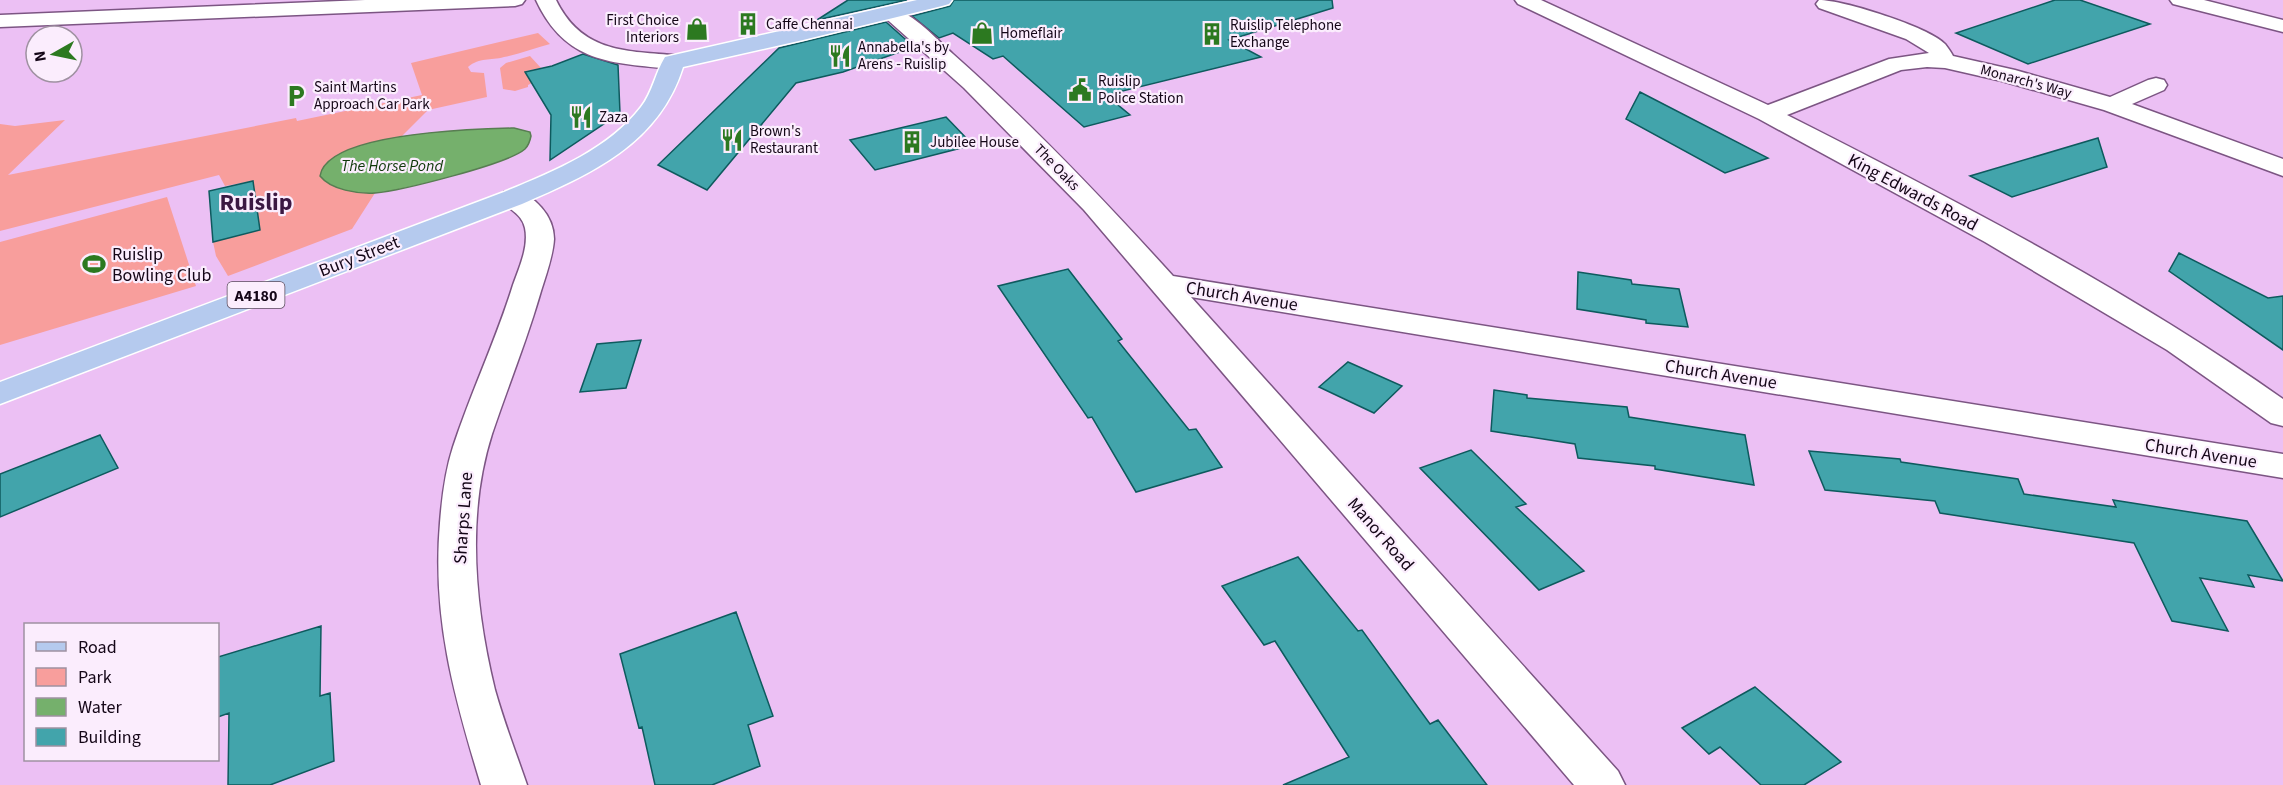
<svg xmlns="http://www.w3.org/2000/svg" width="2283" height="785" font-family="'Source Sans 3',sans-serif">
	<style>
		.green { fill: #f89e9c }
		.water { fill: #75b06c; stroke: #587d52; stroke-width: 1.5 }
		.building { fill: #42a4ab; stroke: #0e5a5e; stroke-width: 1.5 }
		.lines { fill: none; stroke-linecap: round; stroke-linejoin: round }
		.street-casing { stroke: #7c5583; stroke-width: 3 }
		.secondary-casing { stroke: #7c5583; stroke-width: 3 }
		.primary-casing { stroke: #fff; stroke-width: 3 }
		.street { fill: #fff; fill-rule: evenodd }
		.secondary { fill: #fff; fill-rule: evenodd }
		.primary { fill: #b5caee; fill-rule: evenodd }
		.labels { text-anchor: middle; stroke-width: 4.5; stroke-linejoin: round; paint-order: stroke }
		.far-poi-label { font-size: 15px; fill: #140617; stroke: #fbedfd; text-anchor: start }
		.far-street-label { font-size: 15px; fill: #140617; stroke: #fbedfd }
		.far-water-label { font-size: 16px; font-style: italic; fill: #0f3809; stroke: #fbedfd }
		.shield { fill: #fbedfd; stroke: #594b5c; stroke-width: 1.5 }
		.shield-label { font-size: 16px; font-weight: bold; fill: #140617 }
		.street-label { font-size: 18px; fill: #140617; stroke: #fbedfd }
		.poi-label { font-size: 18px; fill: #140617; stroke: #fbedfd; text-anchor: start }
		.district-label { font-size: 24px; font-weight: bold; fill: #3b1842; stroke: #fbedfd }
	</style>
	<rect width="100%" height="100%" fill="#ecc0f4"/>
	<!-- green -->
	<path class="green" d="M538 33 550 44C535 48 519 54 504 57 490 61 480 57 468 67L471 72 484 73 487 97 428 110 401 137 357 147 360 193H375L352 229 228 276 216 256 213 242 260 230 253 181 225 186 219 175 0 231V124L15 126 65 120 8 175 296 118 297 121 422 95 411 63Z
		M530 56 541 68 526 71 532 83 528 85V87L515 91 503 89 500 68 506 63Z
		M167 197 196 286 0 345V242Z"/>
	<!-- water -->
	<path class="water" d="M514 128 530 132 531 136C530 141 529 145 525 149 508 164 400 191 375 193 358 194 331 190 320 176 327 132 477 129 514 128Z"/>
	<!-- building -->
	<path class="building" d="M848 0H907L817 20Z
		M954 0H1332L1333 8 1229 40 1261 57 1106 95 1130 115 1084 127 1003 56 993 59 953 33 939 38 912 16 950 6Z
		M2055 0H2080L2150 24 2028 64 1956 33Z
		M886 22 914 47 843 72 796 83 707 190 658 165 779 48Z
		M583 54 618 65 620 113 550 160 551 115 525 72 552 66Z
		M1640 92 1768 158 1725 173 1626 119Z
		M946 117 973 145 875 170 850 140Z
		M2098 138 2107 167 2012 197 1970 176Z
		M253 181 260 230 213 242 209 191Z
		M2179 253 2268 298 2283 296V350L2169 271Z
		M1068 269 1122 339 1118 341 1189 430 1196 429 1222 467 1136 492 1092 417 1088 418 998 286Z
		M1578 272 1631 280 1632 284 1679 289 1688 327 1646 323V320L1577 309Z
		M641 340 626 388 580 392 597 344Z
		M1348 362 1402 386 1374 413 1319 387Z
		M1494 390 1527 395V398L1627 407 1629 417 1745 435 1754 485 1655 469V466L1578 458 1575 444 1491 431Z
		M100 435 118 468 0 517V474Z
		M1471 450 1526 504 1516 507 1584 571 1539 590 1420 468Z
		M1809 451 1900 459 1901 462 2018 479 2024 494 2116 507 2113 500 2247 521 2283 581 2248 575 2254 587 2200 578 2228 631 2172 621 2134 543 1940 513 1935 501 1825 490Z
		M1298 557 1358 631 1362 630 1430 724 1438 720 1487 785H1283L1349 757 1275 641 1264 645 1222 586Z
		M736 612 773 716 748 725 760 766 712 785H655L642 727 639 728 620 654Z
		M321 626 320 696 330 693 334 761 270 785H228L229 713 218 717V657Z
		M1755 687 1841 762 1804 785H1761L1720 747 1709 754 1682 728Z"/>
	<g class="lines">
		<!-- street casing -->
		<g class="street-casing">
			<path id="street" d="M365 0H525L522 4 515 6 0 27V15Z
				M1515 0H1541L1768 105 1889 59 1929 53 1906 39 1819 8 1816 4 1819 0C1843 0 1929 27 1945 44 1948 48 1951 52 1953 56L2015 70 2110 97 2148 80 2156 78 2164 80 2167 85 2164 90 2132 104 2283 159V176L2104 110 2002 81 1945 68 1927 67 1901 70 1787 115C1955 200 2129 290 2283 399V426L2271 423 2167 350 1985 242 1759 119 1518 4Z
				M891 8C915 14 935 38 953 54 1031 123 1103 199 1173 276L2283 454V478L1191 297 1618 771 1625 785H1574L1084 210 964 88 881 14 884 10Z
				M513 190C534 195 554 215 554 239 553 256 546 275 541 291 527 340 508 386 492 434 466 515 475 608 495 690 504 722 516 753 527 785H481C454 696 432 618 440 523 442 497 445 472 453 447 471 392 496 340 513 285 519 268 529 247 525 228 522 213 508 210 500 198L504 192Z"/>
		</g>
		<!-- secondary casing -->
		<g class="secondary-casing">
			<path id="secondary" d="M536 0H556C581 51 622 51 673 55L681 57 684 62 681 67 673 69C611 63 565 63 536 0Z
				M2170 0H2204L2283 20V32L2173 4Z"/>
		</g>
		<!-- primary casing -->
		<g class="primary-casing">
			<path id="primary" d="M917 0H952L949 4 942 6 803 40 683 67C659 144 591 174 522 204L0 404V382L504 192C552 172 608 150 641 107 653 92 655 73 665 57Z"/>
		</g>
		<!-- street -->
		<use href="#street" class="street"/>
		<!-- secondary -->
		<use href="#secondary" class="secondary"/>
		<!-- primary -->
		<use href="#primary" class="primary"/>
	</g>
	<!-- icons -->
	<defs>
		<g id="building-bare" transform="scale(1.8)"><path d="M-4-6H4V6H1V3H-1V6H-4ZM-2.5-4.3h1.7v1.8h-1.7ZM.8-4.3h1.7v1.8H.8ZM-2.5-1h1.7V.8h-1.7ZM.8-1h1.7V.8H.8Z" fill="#2c7920" stroke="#fbedfd" stroke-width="2.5" paint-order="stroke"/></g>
		<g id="shop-bare" transform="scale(1.8)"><path d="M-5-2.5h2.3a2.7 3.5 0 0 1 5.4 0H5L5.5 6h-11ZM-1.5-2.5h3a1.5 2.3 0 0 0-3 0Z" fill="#2c7920" stroke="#fbedfd" stroke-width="2.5" paint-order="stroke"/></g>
		<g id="restaurant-bare" transform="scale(1.8)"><path d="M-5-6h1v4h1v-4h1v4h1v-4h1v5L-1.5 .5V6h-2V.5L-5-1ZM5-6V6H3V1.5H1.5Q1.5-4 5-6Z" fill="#2c7920" stroke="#fbedfd" stroke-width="2.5" paint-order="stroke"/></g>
		<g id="civic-bare" transform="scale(1.8)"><path d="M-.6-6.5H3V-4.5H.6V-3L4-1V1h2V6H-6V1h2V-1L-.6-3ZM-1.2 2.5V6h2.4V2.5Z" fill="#2c7920" stroke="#fbedfd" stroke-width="2.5" paint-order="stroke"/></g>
		<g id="parking-bare" transform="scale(1.8)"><path d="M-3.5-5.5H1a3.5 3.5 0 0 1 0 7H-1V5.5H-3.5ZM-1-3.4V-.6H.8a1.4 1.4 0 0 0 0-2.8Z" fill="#2c7920" stroke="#fbedfd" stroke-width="2.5" paint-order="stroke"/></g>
		<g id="stadium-bare" transform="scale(1.8)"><path d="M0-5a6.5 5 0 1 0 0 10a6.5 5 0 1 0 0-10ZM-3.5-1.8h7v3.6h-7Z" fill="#2c7920" stroke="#fbedfd" stroke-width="2.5" paint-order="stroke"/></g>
	</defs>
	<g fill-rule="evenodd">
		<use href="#building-bare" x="748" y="24"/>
		<use href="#shop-bare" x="697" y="29"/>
		<use href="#shop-bare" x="982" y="33"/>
		<use href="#building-bare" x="1212" y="34"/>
		<use href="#restaurant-bare" x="840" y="56"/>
		<use href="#civic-bare" x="1080" y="90"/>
		<use href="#parking-bare" x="296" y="96"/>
		<use href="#restaurant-bare" x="581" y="117"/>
		<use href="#restaurant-bare" x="732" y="140"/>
		<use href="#building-bare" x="912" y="142"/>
		<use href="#stadium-bare" x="94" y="264"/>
	</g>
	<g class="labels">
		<!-- far-poi labels -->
		<g class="far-poi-label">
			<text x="679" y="25" text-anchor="end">First Choice<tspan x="679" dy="17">Interiors</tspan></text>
			<text x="766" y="29">Caffe Chennai</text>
			<text x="1230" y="30">Ruislip Telephone<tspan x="1230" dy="17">Exchange</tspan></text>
			<text x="1000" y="38">Homeflair</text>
			<text x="858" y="52">Annabella's by<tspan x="858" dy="17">Arens - Ruislip</tspan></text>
			<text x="1098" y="86">Ruislip<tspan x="1098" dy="17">Police Station</tspan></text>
			<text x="314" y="92">Saint Martins<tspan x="314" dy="17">Approach Car Park</tspan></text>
			<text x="599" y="122">Zaza</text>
			<text x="750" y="136">Brown's<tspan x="750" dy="17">Restaurant</tspan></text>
			<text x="930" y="147">Jubilee House</text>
		</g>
		<!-- far-street labels -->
		<g class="far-street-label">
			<text transform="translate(2026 81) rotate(15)" y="5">Monarch's Way</text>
			<text transform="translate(1057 167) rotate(46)" y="5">The Oaks</text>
		</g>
		<!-- far-water labels -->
		<g class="far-water-label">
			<text x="392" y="171">The Horse Pond</text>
		</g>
		<!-- shield labels -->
		<rect class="shield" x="227.5" y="282" width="57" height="26" rx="4.5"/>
		<g class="shield-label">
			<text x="256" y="301">A4180</text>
		</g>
		<!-- street labels -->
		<g class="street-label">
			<text transform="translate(1913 192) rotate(28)" y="6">King Edwards Road</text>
			<text transform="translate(359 256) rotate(-21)" y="6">Bury Street</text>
			<text transform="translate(1242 296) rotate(9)" y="6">Church Avenue</text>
			<text transform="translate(1721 374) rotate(9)" y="6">Church Avenue</text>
			<text transform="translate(2201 453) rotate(9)" y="6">Church Avenue</text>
			<text transform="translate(463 518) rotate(-86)" y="6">Sharps Lane</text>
			<text transform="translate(1381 534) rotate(49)" y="6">Manor Road</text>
		</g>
		<!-- poi labels -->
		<g class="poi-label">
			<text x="112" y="260">Ruislip<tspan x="112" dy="21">Bowling Club</tspan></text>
		</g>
		<!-- district labels -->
		<g class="district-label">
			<text x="256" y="210">Ruislip</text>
		</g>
	</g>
	<!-- legend -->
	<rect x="24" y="623" width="195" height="138" fill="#fbedfd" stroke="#9f91a1" stroke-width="1.5"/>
	<rect x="36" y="642" width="30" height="9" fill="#b5caee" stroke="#9f91a1" stroke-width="1.5"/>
	<text x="78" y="653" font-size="18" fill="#140617">Road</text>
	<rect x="36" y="668" width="30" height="18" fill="#f89e9c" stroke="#9f91a1" stroke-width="1.5"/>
	<text x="78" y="683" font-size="18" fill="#140617">Park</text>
	<rect x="36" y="698" width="30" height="18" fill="#75b06c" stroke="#9f91a1" stroke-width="1.5"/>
	<text x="78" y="713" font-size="18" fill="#140617">Water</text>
	<rect x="36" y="728" width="30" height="18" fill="#42a4ab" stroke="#9f91a1" stroke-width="1.5"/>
	<text x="78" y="743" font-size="18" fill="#140617">Building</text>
	<!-- north arrow -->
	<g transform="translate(54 54) rotate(261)"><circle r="28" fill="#fbedfd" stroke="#9f91a1" stroke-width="1.5"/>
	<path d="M0-4.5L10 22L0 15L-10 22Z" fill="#2c7920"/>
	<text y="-9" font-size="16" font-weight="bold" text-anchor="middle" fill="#140617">N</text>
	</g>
</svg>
